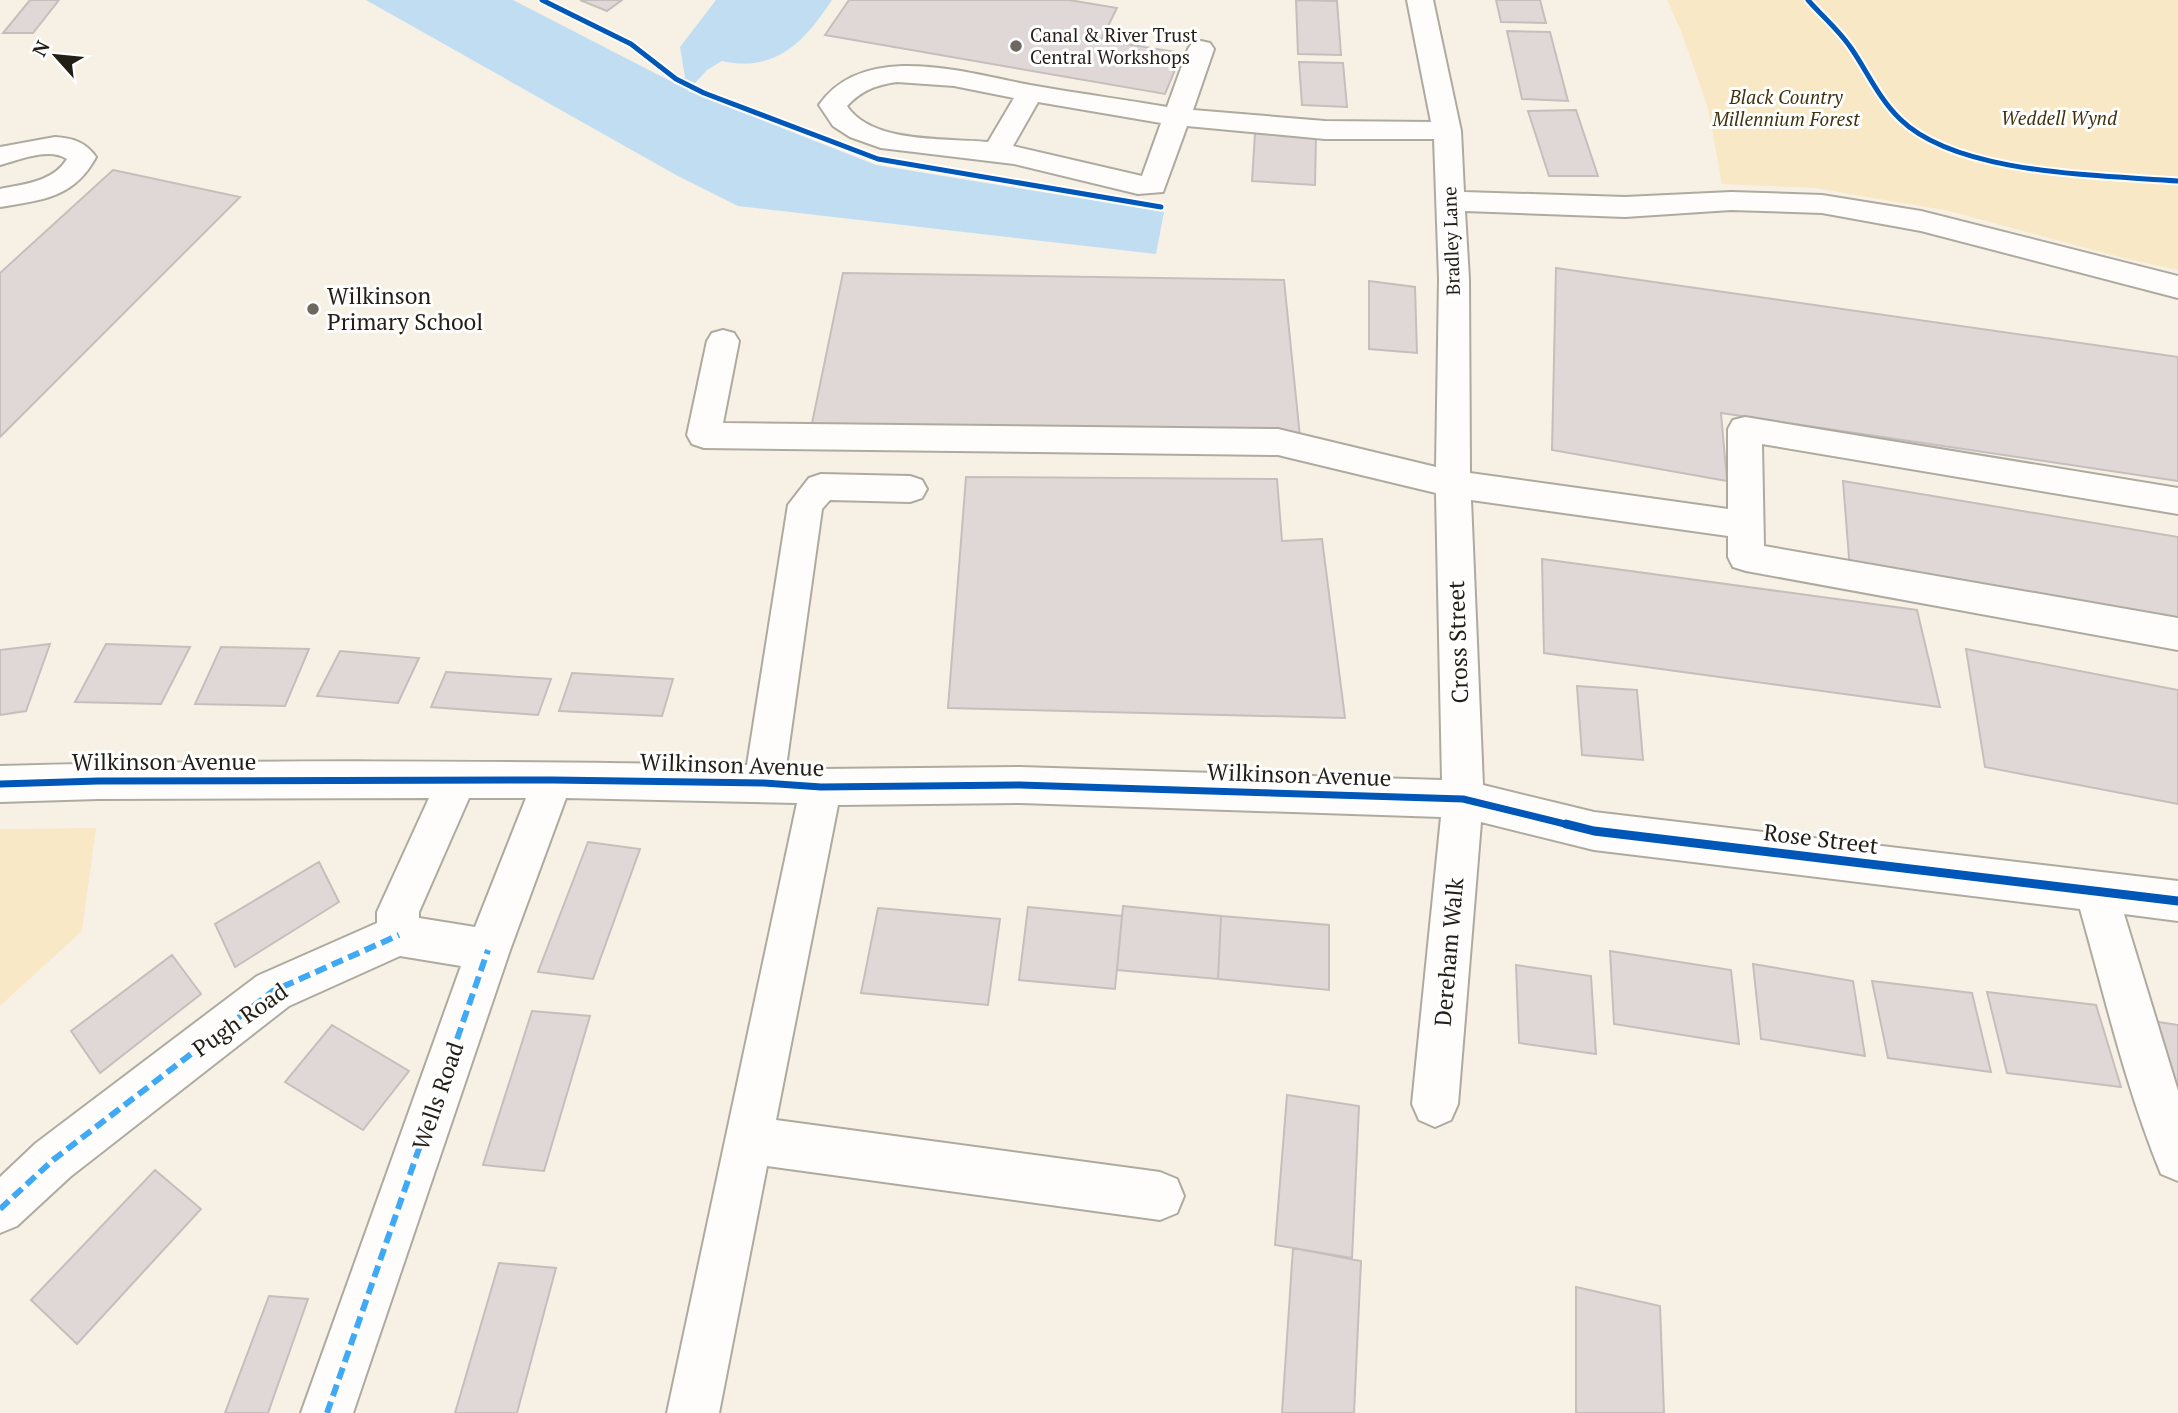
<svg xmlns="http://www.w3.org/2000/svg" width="2178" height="1413" font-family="'PT Serif',serif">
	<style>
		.green { fill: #f8e8c6 }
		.water { fill: #c0ddf2 }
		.building { fill: #e0d8d6; stroke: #c6bebc; stroke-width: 2 }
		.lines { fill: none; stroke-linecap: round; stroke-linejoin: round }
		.minor-casing { stroke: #aeaa9f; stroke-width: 4 }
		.minor { fill: #fefdfb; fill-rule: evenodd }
		.quiet { stroke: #3fa9f5; stroke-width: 6; stroke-dasharray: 12 6; stroke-linecap: butt }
		.cycleway-far2-casing { stroke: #fff; stroke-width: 9 }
		.cycleway-far1-casing { stroke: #fff; stroke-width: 11 }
		.cycleway-casing { stroke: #fff; stroke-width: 13 }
		.cycleway-far2 { stroke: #0057b8; stroke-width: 5 }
		.cycleway-far1 { stroke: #0057b8; stroke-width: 7 }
		.cycleway { stroke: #0057b8; stroke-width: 9 }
		.poi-dot { fill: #6e685e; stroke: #fff; stroke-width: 2.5 }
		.labels { text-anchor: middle; stroke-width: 6; stroke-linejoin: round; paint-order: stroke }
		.far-poi-label { font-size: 19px; fill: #241f16; stroke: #fff; text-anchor: start }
		.far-park-label { font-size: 19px; font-style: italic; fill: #41320e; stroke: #fff }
		.far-street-label { font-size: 19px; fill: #241f16; stroke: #fff }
		.poi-label { font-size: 23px; fill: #241f16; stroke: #fff; text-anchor: start }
		.street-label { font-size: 23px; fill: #241f16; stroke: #fff }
	</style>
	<rect width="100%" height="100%" fill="#f7f1e5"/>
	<!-- green -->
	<path class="green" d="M1667 0H2178V270L2123 258 1949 211 1815 188 1722 184 1708 108 1681 31Z
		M96 828 82 931 0 1006V829Z"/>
	<!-- water -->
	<path class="water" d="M366 0H513L678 85 685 77 680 47 716 0H832C805 41 776 73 722 61L707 70 688 91 876 165 1164 212 1156 254 738 206 676 175Z"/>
	<!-- building -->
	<path class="building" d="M30 0H59L33 33H3Z
		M580 0H622L607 11Z
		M849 0H1069L1117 8 1101 40 1182 53 1165 94 825 35Z
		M1296 0 1337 1 1341 55 1298 54Z
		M1496 0H1540L1546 23 1501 22Z
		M1507 31 1550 32 1568 101 1522 99Z
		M1299 62 1343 63 1347 107 1302 105Z
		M1576 110 1598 176H1549L1528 111Z
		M1255 133 1316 137 1315 185 1252 181Z
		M113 170 240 197 0 437V273Z
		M1556 268 2178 357V481L1721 413 1727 481 1552 450Z
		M843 273 1284 280 1300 437 810 433Z
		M1369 281 1415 287 1417 353 1369 349Z
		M966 477 1277 479 1282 541 1322 539 1345 718 948 708Z
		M1843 481 2178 537V628L1850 571Z
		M1542 559 1917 610 1940 707 1544 653Z
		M50 644 26 711 0 715V650Z
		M106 644 190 647 161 704 75 702Z
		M221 647 309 649 285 706 195 704Z
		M1966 649 2178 690V804L1985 767Z
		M340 651 419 658 398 703 317 696Z
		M446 672 551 679 538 715 431 707Z
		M572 673 673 679 662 716 559 711Z
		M1577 686 1637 690 1643 760 1582 755Z
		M588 842 640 849 593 979 538 972Z
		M319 862 339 902 235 967 215 924Z
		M1123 906 1221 916 1218 979 1117 970Z
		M1028 907 1122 916 1115 989 1019 980Z
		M878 908 1000 919 988 1005 861 993Z
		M1221 916 1329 925V990L1218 979Z
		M1610 951 1731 970 1739 1044 1614 1024Z
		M172 955 201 994 100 1073 71 1031Z
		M1753 964 1853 981 1865 1056 1761 1039Z
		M1516 965 1591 976 1596 1054 1519 1043Z
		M1872 981 1972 993 1991 1072 1888 1058Z
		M1987 992 2096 1005 2121 1087 2007 1073Z
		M532 1011 590 1016 544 1171 483 1165Z
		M2146 1020 2178 1025V1117Z
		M332 1025 409 1071 363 1130 285 1082Z
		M1287 1095 1359 1106 1352 1258 1275 1245Z
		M155 1170 201 1209 77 1344 31 1300Z
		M1293 1248 1361 1261 1354 1413H1282Z
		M499 1263 556 1268 517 1413H455Z
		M1576 1287 1660 1306 1664 1413H1576Z
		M269 1296 308 1299 268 1413H225Z"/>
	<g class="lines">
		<!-- minor casing -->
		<g class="minor-casing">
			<path id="minor" d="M1407 0H1433L1461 131 1464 192 1625 197 1731 192 1822 195 1921 211 2178 276V298L1921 231 1822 213 1731 210 1625 217 1465 211 1469 279 1470 473 1728 509V429L1733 420 1745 417 2178 488V514L1762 444 1764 546 2178 618V650L1746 571 1733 567 1728 557V536L1471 500 1483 785 1594 812 2178 881V921L2124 914 2178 1091V1181L2161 1174C2126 1089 2105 997 2080 909L1594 850 1481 822 1458 1104 1451 1120 1435 1127 1419 1120 1412 1104 1441 817 1020 803 838 805 776 1120 1160 1172 1177 1179 1184 1196 1177 1213 1160 1220 767 1166 719 1413H667L797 803 566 798 510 950 353 1413H301L461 966 400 956 289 1006 70 1177 17 1226 0 1233V1177L36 1143 257 976 377 923V912L429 798 98 799 0 802V766C249 759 498 761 747 765L788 505 809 478 821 474 910 476 922 480 927 489 922 498 910 502 830 500 822 509 786 767 821 769 1020 767 1442 780 1436 493 1278 455 704 448 692 444 687 435 707 341 712 333 723 330 734 333 739 341 723 423 1278 429 1436 467 1439 279 1434 139H1325L1187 126 1163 192 1138 194 1014 164 881 148 850 137 833 126 819 105C864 40 967 73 1030 85 1075 93 1121 99 1167 107L1188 49 1192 43 1201 41 1210 43 1214 49 1193 110 1325 121 1431 122ZM897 82 954 86 1014 98 988 142C947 138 872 144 847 106 862 90 876 85 897 82ZM1038 102 1161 123 1142 176 1013 146ZM469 798H526L475 927 419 918V912Z
				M55 137C72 138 86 142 96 157 74 198 42 200 0 207V189C24 184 53 182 67 159 49 147 19 160 0 165V147Z"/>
		</g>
		<!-- minor -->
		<use href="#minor" class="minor"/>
		<!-- quiet -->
		<path class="quiet" d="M0 1209 53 1160 273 991 399 935
			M327 1413 488 950"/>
		<!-- cycleway-far2 casing -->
		<g class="cycleway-far2-casing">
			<path id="cycleway-far2" d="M542 0 631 44 676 79 704 93 878 159 1161 207
				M1808 0C1822 16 1839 30 1851 48 1867 71 1879 99 1900 119 1957 175 2101 175 2178 181"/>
		</g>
		<!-- cycleway-far1 casing -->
		<g class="cycleway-far1-casing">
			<path id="cycleway-far1" d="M0 784 98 781 553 780 764 783 821 787 1020 785 1463 799 1573 826"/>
		</g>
		<!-- cycleway casing -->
		<g class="cycleway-casing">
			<path id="cycleway" d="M1566 824 1594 831 2178 901"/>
		</g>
		<!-- cycleway-far2 -->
		<use href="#cycleway-far2" class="cycleway-far2"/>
		<!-- cycleway-far1 -->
		<use href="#cycleway-far1" class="cycleway-far1"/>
		<!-- cycleway -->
		<use href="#cycleway" class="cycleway"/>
	</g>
	<!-- markers -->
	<g class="poi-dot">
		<circle cx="1016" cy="46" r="7"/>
		<circle cx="313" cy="309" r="7"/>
	</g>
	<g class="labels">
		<!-- far-poi labels -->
		<g class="far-poi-label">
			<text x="1030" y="42">Canal &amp; River Trust<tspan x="1030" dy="22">Central Workshops</tspan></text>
		</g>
		<!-- far-park labels -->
		<g class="far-park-label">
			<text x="1786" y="104">Black Country<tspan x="1786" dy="22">Millennium Forest</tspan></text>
			<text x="2059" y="125">Weddell Wynd</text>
		</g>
		<!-- far-street labels -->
		<g class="far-street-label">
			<text transform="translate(1451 241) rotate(-92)" y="7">Bradley Lane</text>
		</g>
		<!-- poi labels -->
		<g class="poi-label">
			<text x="327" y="304">Wilkinson<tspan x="327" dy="26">Primary School</tspan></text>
		</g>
		<!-- street labels -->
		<g class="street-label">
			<text transform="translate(1458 642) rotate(-92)" y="8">Cross Street</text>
			<text x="164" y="770">Wilkinson Avenue</text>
			<text transform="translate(732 765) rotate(2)" y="8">Wilkinson Avenue</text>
			<text transform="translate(1299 775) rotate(2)" y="8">Wilkinson Avenue</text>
			<text transform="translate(1821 839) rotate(7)" y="8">Rose Street</text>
			<text transform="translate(1449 952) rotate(-85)" y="8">Dereham Walk</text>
			<text transform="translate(240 1020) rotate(-35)" y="8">Pugh Road</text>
			<text transform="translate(438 1096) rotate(-71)" y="8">Wells Road</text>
		</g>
	</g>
	<!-- north arrow -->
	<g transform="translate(56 56) rotate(297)" stroke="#ffffff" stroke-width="5" paint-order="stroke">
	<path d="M0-5L12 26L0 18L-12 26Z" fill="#241f16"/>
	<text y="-10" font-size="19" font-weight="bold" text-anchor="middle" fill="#241f16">N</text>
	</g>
</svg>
